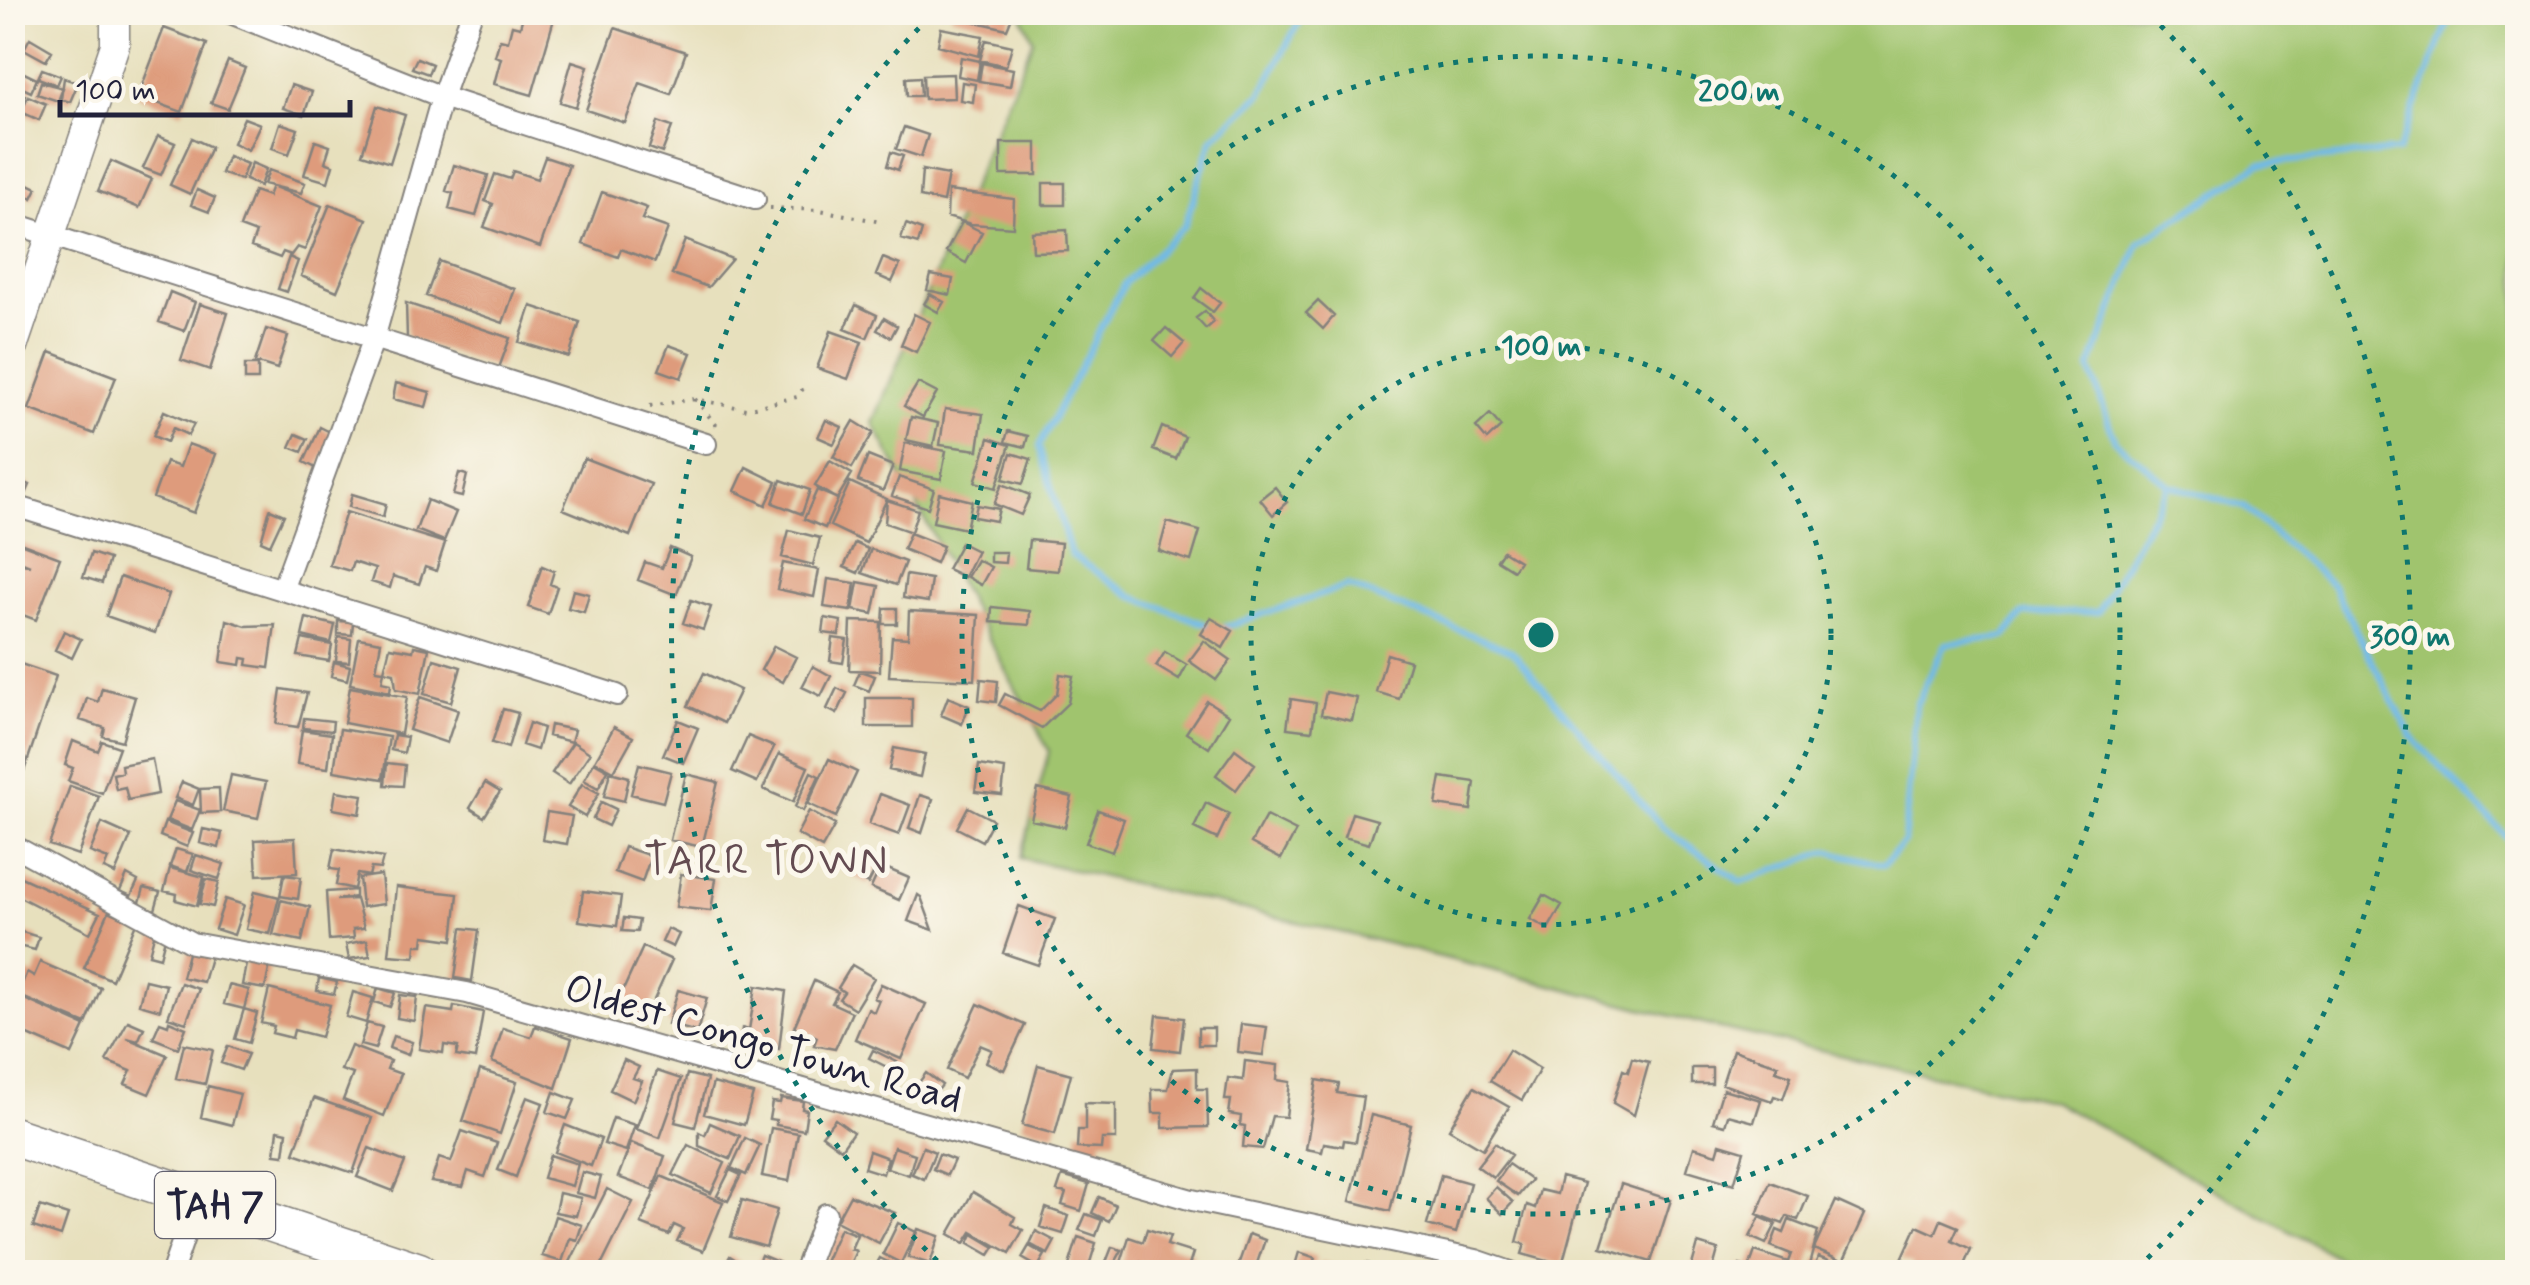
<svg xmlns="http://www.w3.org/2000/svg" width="2530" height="1285" font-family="Mynerve,sans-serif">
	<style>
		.green { fill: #a0c46e; stroke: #617354; stroke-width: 2.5 }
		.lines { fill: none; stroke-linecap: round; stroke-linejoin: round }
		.stream { stroke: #6fb9e8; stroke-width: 6 }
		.building { fill: #de9b7c }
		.street-casing { stroke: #84817c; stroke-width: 24 }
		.secondary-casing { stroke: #84817c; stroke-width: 31 }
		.highway-casing { stroke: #84817c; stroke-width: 41 }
		.path { stroke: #84817c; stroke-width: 4; stroke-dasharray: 2.5 8; stroke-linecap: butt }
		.street { stroke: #fff; stroke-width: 20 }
		.secondary { stroke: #fff; stroke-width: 28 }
		.highway { stroke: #fff; stroke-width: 38 }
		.ring { fill: none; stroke: #0f766e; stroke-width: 5; stroke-dasharray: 5 10 }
		.labels { text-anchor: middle; stroke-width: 10; stroke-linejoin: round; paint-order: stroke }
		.shield { fill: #fbf7ec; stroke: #636270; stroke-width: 2.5 }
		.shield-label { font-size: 38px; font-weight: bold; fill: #22223b }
		.street-label { font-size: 40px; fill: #22223b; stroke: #fbf7ec }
		.neighbourhood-label { font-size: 42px; letter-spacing: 2.5px; fill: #644c52; stroke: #fbf7ec }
		.centre { fill: #0f766e; stroke: #fbf7ec; stroke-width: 5 }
		.ring-label { font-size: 30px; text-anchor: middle; font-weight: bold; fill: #0f766e; stroke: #fbf7ec; stroke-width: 10; stroke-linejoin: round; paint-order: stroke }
	</style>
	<rect width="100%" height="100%" fill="#fbf7ec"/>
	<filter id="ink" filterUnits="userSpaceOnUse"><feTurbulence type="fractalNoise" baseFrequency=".01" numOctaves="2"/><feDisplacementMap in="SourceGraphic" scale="20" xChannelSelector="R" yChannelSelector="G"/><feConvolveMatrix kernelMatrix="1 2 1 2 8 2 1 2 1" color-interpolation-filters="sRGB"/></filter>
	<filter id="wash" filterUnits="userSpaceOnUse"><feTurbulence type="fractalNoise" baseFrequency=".0048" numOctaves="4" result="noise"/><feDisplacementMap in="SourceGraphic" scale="40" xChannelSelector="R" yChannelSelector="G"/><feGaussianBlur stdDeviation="2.25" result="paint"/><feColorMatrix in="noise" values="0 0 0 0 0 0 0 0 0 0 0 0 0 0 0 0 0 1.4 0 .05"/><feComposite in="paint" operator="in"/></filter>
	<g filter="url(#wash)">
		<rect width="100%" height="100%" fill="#e7e0bd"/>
		<!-- green -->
		<path class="green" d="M1021 13H2517V1272H2364L2053 1101 1719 1028 1374 940 1021 858 1049 751 873 423 1033 40Z"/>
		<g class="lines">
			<!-- stream -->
			<path class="stream" d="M1304 12 1261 94 1212 139 1185 225 1124 284 1039 446 1071 555 1134 597 1218 629 1348 586 1512 651 1662 827 1741 882 1828 851 1883 865 1904 842 1916 705 1945 644 2005 637 2023 614 2098 612 2169 485
				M2452 12 2398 151 2260 164 2139 243 2090 368 2115 441 2169 485 2244 507 2332 585 2412 737 2518 849"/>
		</g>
		<g id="blocks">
			<!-- building -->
			<path class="building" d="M524 12 554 19 532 95 494 84 501 58 495 56 500 39 508 41 512 25 520 27Z
				M952 12H993L991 23 995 12H1014L1007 29 951 16Z
				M164 28 207 44 182 112 138 96Z
				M615 28 686 52 671 94 640 83 625 123 586 110Z
				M941 28 983 36 979 56 938 45Z
				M30 38 52 51 46 61 24 49Z
				M986 40 1012 46 1006 66 980 60Z
				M961 57 980 61 977 80 958 76Z
				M417 58 432 64 428 74 412 68Z
				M228 61 245 68 228 109 211 103Z
				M572 61 588 66 576 107 560 102Z
				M982 63 1013 69 1010 86 979 81Z
				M42 69 61 76 57 85 38 78Z
				M22 72 37 79 31 92 16 85Z
				M953 74 954 98 924 99 923 75Z
				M920 77 921 96H907L906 78Z
				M64 78 78 83 70 102 61 99Z
				M41 82 63 88 58 101 37 94Z
				M962 82 975 84 973 102 960 100Z
				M291 85 312 92 304 115 283 108Z
				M12 91 25 95 20 110 12 108Z
				M28 96 46 104 39 120 21 112Z
				M377 106 405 115 390 163 362 154Z
				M244 118 260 124 248 150 233 143Z
				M658 122 672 127 662 153 649 148Z
				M280 123 298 129 289 154 272 148Z
				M904 127 928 135 921 157 896 149Z
				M158 136 175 143 161 175 143 168Z
				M192 138 211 147 190 194 170 185Z
				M315 141 330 146 325 162 333 165 328 182 304 175Z
				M1001 143H1037V175H1001Z
				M891 152 903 156 898 170 887 166Z
				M228 156 247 164 241 180 221 173Z
				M545 157 569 165 540 247 484 227 493 204 485 201 495 174 510 179 513 171 537 179Z
				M111 161 152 179 139 208 98 191Z
				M252 163 266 169 260 186 245 180Z
				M454 165 488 175 476 216 449 209 453 193 446 191Z
				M269 170 305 183 301 193 264 184Z
				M922 170 948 175 943 202 920 197Z
				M16 178 37 188 32 198 12 189Z
				M1043 183H1065V205H1043Z
				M272 186 322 206 305 250 297 247 291 255 283 252 280 258 251 247 256 233 240 227 254 191 268 196Z
				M197 190 215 198 209 212 191 205Z
				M948 191 1014 199 1013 227 971 224 947 217Z
				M602 192 647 208 642 219 668 228 655 262 621 249 618 257 583 244Z
				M330 204 367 219 337 291 301 276Z
				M962 222 982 232 966 263 946 252Z
				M906 224 922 230 918 244 901 239Z
				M1067 230 1068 251 1033 252 1032 232Z
				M685 240 732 259 708 287 672 274Z
				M289 257 298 261 287 292 278 289Z
				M883 258 900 265 892 282 876 275Z
				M439 261 515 289 503 323 426 296Z
				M931 275 953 279 950 295 927 290Z
				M1201 288 1220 303 1213 312 1194 298Z
				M170 292 195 302 184 331 159 322Z
				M930 294 944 302 938 312 924 304Z
				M1318 301 1334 316 1323 329 1306 313Z
				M406 303 510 338 499 368 407 338Z
				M200 304 228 313 210 370 181 360Z
				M856 305 877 315 867 338 845 329Z
				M531 306 580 322 569 357 519 342Z
				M1205 311 1214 322 1206 329 1196 318Z
				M914 314 930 322 916 352 901 345Z
				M884 318 897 326 891 337 877 330Z
				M1166 328 1184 343 1172 357 1154 341Z
				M266 329 288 336 277 369 255 362Z
				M831 331 862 342 848 379 817 368Z
				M669 345 691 353 681 378 659 370Z
				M50 352 116 377 94 434 29 409Z
				M245 365H258V380H245Z
				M396 383 430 392 426 407 393 399Z
				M918 383 937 393 923 417 904 406Z
				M945 409 983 414 978 450 940 445Z
				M164 411 194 424 188 435 173 428 167 442 153 436Z
				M1490 414 1501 427 1487 440 1476 427Z
				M911 417 938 423 933 446 906 440Z
				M826 420 842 427 834 444 818 437Z
				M854 421 873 433 852 468 833 457Z
				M320 427 334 434 318 469 304 462Z
				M1162 427 1185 437 1176 459 1153 450Z
				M1008 431 1028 436 1025 447 1005 442Z
				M296 434 308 439 302 452 290 447Z
				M989 438 1010 445 996 488 975 482Z
				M905 443 946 451 941 479 900 471Z
				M188 444 216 454 194 513 153 498 166 462 180 467Z
				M1011 453 1031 459 1023 484 1003 479Z
				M868 456 893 466 883 491 858 481Z
				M584 458 651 484 630 536 563 509Z
				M830 461 852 474 837 499 815 486Z
				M746 467 777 482 766 505 735 491Z
				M459 473 467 475 462 497 453 495Z
				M12 477 30 485 26 494 12 488Z
				M899 477 934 489 928 508 892 496Z
				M781 480 810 490 802 514 773 503Z
				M850 482 887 499 866 543 830 526Z
				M1002 484 1030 495 1021 515 994 504Z
				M1275 487 1287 502 1273 515 1260 499Z
				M817 490 838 499 825 528 804 519Z
				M939 493 972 501 966 529 933 522Z
				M352 494 386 504 383 517 349 507Z
				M427 500 456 512 444 541 416 530Z
				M887 500 918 510 911 532 885 523Z
				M977 505 999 509 996 521 974 517Z
				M270 509 284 515 270 545 261 541Z
				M346 512 445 543 436 571 425 567 419 584 393 576 390 588 371 582 375 569 353 562 350 571 329 565Z
				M1167 522 1200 531 1191 561 1159 551Z
				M789 530 820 538 813 565 782 557Z
				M910 533 943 546 936 563 903 549Z
				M12 540 60 558 36 620 12 611 19 595 12 606V560L30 565 12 558Z
				M1029 540 1061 543 1058 571 1026 568Z
				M855 543 868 549 858 573 844 567Z
				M961 543 977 551 964 577 947 569Z
				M670 548 691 557 676 595 638 580 645 562 662 568Z
				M871 549 905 562 896 585 862 573Z
				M1503 551 1519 561 1513 570 1497 560Z
				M990 552H1006L1005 563 990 562Z
				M91 553 109 559 102 583 83 577Z
				M977 560 991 567 981 585 967 577Z
				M783 563 819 570 814 597 777 589Z
				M542 566 554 571 550 584 557 587 548 614 528 607Z
				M906 575 931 579 928 602 903 598Z
				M120 577 169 594 155 633 106 616Z
				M828 579 855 583 851 611 824 607Z
				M858 582 879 586 873 614 853 610Z
				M573 590 589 594 584 612 568 608Z
				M691 600 711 607 703 630 683 623Z
				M992 607 1030 611 1029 625 991 622Z
				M884 608H897V624H883Z
				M909 611 979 615 975 680 889 676 892 637 908 638Z
				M306 618 335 625 331 643 302 636Z
				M825 618 841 621 839 635 823 633Z
				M1211 618 1233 631 1223 648 1201 634Z
				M227 620 246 626 275 625 269 668 247 665 248 659 242 658 241 665 221 662Z
				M338 621 353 622 352 635 338 634Z
				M851 621 881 622 880 671 849 670Z
				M64 631 81 639 72 658 55 650Z
				M338 637 351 639 349 662 336 661Z
				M359 638 381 642 376 670 384 671 382 682 391 684 390 692 350 684Z
				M833 638 847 640 843 663 830 661Z
				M302 639 332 645 329 661 298 656Z
				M1204 641 1231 660 1216 680 1189 661Z
				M414 646 429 649 420 694 396 689 394 673 384 671 390 647 413 651Z
				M774 646 796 657 783 682 761 670Z
				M1165 652 1187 665 1179 680 1156 666Z
				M1387 654 1410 661 1399 699 1376 692Z
				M434 659 461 667 451 702 424 694Z
				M12 661 56 676 13 804H12Z
				M334 662 350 666 347 680 331 676Z
				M813 666 831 676 821 696 802 687Z
				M860 671 875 676 869 691 854 685Z
				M704 673 740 690 724 723 688 706Z
				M1060 674 1073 676 1068 703 1042 728 999 705 1005 694 1040 711 1057 694Z
				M981 679 998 681 996 702 979 700Z
				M350 687 407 697 401 734 344 723Z
				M102 688 135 697 122 741 103 736 105 728 80 720 87 698 98 702Z
				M837 688 847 693 837 714 827 709Z
				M281 689 307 693 298 727 276 724Z
				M1326 692 1357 698 1352 721 1321 714Z
				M420 697 458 710 447 743 409 730Z
				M948 697 969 706 962 724 941 715Z
				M866 698H912V727H866Z
				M1291 699 1316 703 1312 731 1287 728Z
				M1207 701 1229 715 1209 748 1186 733Z
				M503 709 518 713 508 748 492 743Z
				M304 718 333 721 332 731 303 728Z
				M678 720 698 728 683 763 663 755Z
				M529 723 543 728 537 750 522 745Z
				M550 725 574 730 571 742 548 736Z
				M614 727 633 737 614 771 595 761Z
				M340 729 389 737 383 779 334 771Z
				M302 730 332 734 328 768 297 764Z
				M394 735 407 737 404 753 391 750Z
				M748 736 774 747 757 782 732 771Z
				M73 741 98 751 102 741 119 747 102 793 68 781 73 768 65 765Z
				M573 742 590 753 569 784 552 773Z
				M894 748 925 754 920 777 889 770Z
				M1235 749 1255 764 1236 790 1216 775Z
				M779 754 808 767 793 802 763 789Z
				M152 759 158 794 128 800 125 787 116 789 113 774 122 772 121 765Z
				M829 759 857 772 836 817 808 804Z
				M594 762 608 770 598 788 584 780Z
				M387 763 405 765 403 786 385 785Z
				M639 764 671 772 663 802 631 794Z
				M979 765 1005 769 1002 795 975 792Z
				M610 772 629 777 624 801 604 796Z
				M811 772 819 776 803 811 795 807Z
				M686 774 718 782 702 847 670 840Z
				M231 775 266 782 258 818 223 811Z
				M1441 777 1475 782 1471 810 1436 805Z
				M182 782 199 789 193 805 175 798Z
				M485 783 500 792 484 817 470 808Z
				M582 784 599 793 585 817 568 807Z
				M70 786 99 796 78 855 49 845Z
				M219 788 220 812 201 813 200 789Z
				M1038 789 1072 797 1065 827 1031 820Z
				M336 791 363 795 360 814 333 809Z
				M880 794 910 805 899 835 869 824Z
				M920 795 933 799 922 833 909 828Z
				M175 801 200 810 192 830 167 820Z
				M601 802 616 809 608 826 593 819Z
				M1206 803 1229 814 1217 839 1194 828Z
				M968 807 993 820 982 841 957 828Z
				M1098 810 1124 819 1112 852 1086 843Z
				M809 811 835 825 822 848 797 834Z
				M547 812 572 816 567 844 542 840Z
				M1352 813 1377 820 1369 844 1344 837Z
				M1266 816 1296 831 1281 859 1251 843Z
				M165 822 193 833 187 847 160 836Z
				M102 823 131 836 115 874 104 869 108 859 90 852Z
				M203 829 222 833 219 848 200 843Z
				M295 838 297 873 257 875 255 840Z
				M624 847 651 856 642 882 615 872Z
				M176 849 193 854 187 872 170 866Z
				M334 849 383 858 380 869 371 868 369 876 357 874 354 889 336 885 339 870 330 869Z
				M853 854 877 867 868 884 844 871Z
				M196 855 224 864 219 879 191 870Z
				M881 866 909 878 899 900 871 888Z
				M170 868 204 877 197 906 176 900 177 894 164 891Z
				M12 873 100 913 90 933 12 893Z
				M681 874 716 879 711 911 676 907Z
				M127 875 138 881 131 896 120 891Z
				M284 875 301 877 298 899 280 896Z
				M381 875 384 904 362 907 359 878Z
				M206 879 219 882 213 907 200 904Z
				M396 887 458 894 453 940 424 936 423 945H416L415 957 389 955Z
				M144 888 160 892 155 910 139 906Z
				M355 890V897L336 900 356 899 364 928 353 929 354 938 329 940 326 892Z
				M255 891 279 897 270 934 246 929Z
				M583 891 621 896 617 926 579 921Z
				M918 895 921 897 933 930 908 921Z
				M1544 895 1562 905 1548 929 1530 919Z
				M225 899 244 905 234 935 215 929Z
				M281 900 310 907 302 941 273 935Z
				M1019 906 1055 919 1038 965 1003 953Z
				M109 911 136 923 112 980 84 968Z
				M624 918 639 920 637 932 622 931Z
				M462 928 479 930 472 981 455 978Z
				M668 929 679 934 673 947 662 942Z
				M22 932 39 937 35 950 18 946Z
				M154 935 165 938 160 957 149 954Z
				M367 940 370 956 349 959 346 944Z
				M643 947 672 960 644 1022 615 1008Z
				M189 949 211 954 203 982 182 977Z
				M247 959 270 964 265 989 242 985Z
				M40 962 101 988 86 1024 17 995 27 972 34 976Z
				M852 965 874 978 855 1009 839 999 844 992 838 988Z
				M319 978 337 982 334 994 317 991Z
				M145 980 166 985 160 1010 139 1004Z
				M814 981 838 992 832 1003 852 1012 835 1049 814 1045 817 1037 794 1027Z
				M181 983 199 989 186 1023 168 1017Z
				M881 984 926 1004 901 1059 855 1039 868 1009 874 1012 879 1000 874 998Z
				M229 985 249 990 244 1009 224 1004Z
				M756 986 786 991 779 1049 740 1042 742 1028 749 1030Z
				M378 988 395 993 390 1007 374 1002Z
				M269 989 330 1005 321 1037 294 1030 292 1038 272 1033 274 1026 261 1023Z
				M678 990 707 998 697 1032 668 1024Z
				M353 992 373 998 366 1023 346 1017Z
				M400 995 417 997 414 1021 397 1018Z
				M20 997 85 1026 72 1054 12 1028Z
				M978 1004 1025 1025 1004 1070 986 1062 992 1050 980 1045 964 1078 947 1070Z
				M454 1006 483 1012 475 1059 456 1056 458 1047 444 1045 443 1053 419 1049 426 1008 453 1012Z
				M244 1009 257 1013 249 1043 235 1039Z
				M1157 1015 1184 1018 1180 1051 1153 1048Z
				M128 1021 144 1028 138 1041 127 1038 167 1055 149 1094 125 1084 131 1071 106 1061Z
				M169 1021 186 1028 178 1048 153 1038 160 1022 168 1025Z
				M367 1023 382 1027 375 1049 360 1045Z
				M1241 1024 1267 1027 1263 1055 1238 1052Z
				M535 1026 572 1038 556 1088 492 1062 503 1028 531 1037Z
				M1198 1028H1214V1045H1198Z
				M393 1036 412 1042 408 1055 389 1048Z
				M184 1044 213 1050 205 1084 176 1078Z
				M228 1046 248 1054 241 1070 221 1063Z
				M351 1046 390 1061 387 1069 401 1074 384 1116 343 1100 353 1074 341 1070Z
				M873 1050 897 1062 893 1070 869 1058Z
				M1509 1050 1540 1069 1522 1100 1490 1081Z
				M1733 1050 1778 1065 1776 1071 1791 1076 1783 1099 1774 1096 1772 1101 1722 1084Z
				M1632 1058 1649 1062 1634 1115 1613 1103 1623 1070 1628 1072Z
				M624 1060 639 1067 633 1078 642 1081 633 1101 610 1090Z
				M1245 1061 1278 1065 1277 1080 1290 1082 1286 1117 1272 1116 1263 1149 1243 1147 1245 1126 1240 1125 1241 1116 1229 1114 1231 1100H1225L1228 1078 1243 1080Z
				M1038 1065 1071 1074 1055 1134 1022 1125Z
				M1197 1068V1089H1207L1208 1127 1163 1128V1113H1153L1152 1089H1168L1173 1069Z
				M1692 1068H1712V1084H1692Z
				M480 1070 517 1082 500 1134 463 1121Z
				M657 1071 681 1079 660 1138 636 1129Z
				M926 1073 942 1085 933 1097 917 1085Z
				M687 1074 707 1079 695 1127 675 1122Z
				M1317 1080 1339 1084 1337 1093 1363 1097 1356 1142 1344 1140 1343 1146 1324 1143 1322 1152 1306 1149Z
				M713 1083 753 1094 744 1125 704 1114Z
				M208 1086 240 1094 232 1125 201 1117Z
				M1474 1087 1509 1107 1483 1149 1449 1129Z
				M1723 1089 1761 1100 1754 1122 1728 1115 1725 1125 1713 1122Z
				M554 1092 575 1100 567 1119 547 1112Z
				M527 1097 543 1103 516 1177 498 1170Z
				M314 1098 372 1118 353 1173 294 1153Z
				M781 1098 803 1101 802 1109 807 1110 804 1130 776 1125V1120L769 1119 772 1102 780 1103Z
				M1085 1103 1116 1104V1139H1102L1101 1149 1077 1148 1078 1130H1085Z
				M1371 1115 1411 1125 1390 1211 1350 1201Z
				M613 1118 635 1125 626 1151 604 1144Z
				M835 1119 853 1132 841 1149 822 1135Z
				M710 1123 740 1136 730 1159 699 1146V1132L705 1135Z
				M565 1125 601 1139 591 1166 555 1152Z
				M771 1128 798 1133 789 1181 762 1176Z
				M278 1130 287 1132 284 1155 275 1154Z
				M462 1131 497 1143 485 1177 468 1171 463 1187 431 1182 439 1158 451 1162Z
				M745 1138 760 1145 746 1175 731 1168Z
				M631 1143 665 1156 653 1190 618 1177Z
				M1495 1143 1511 1155 1493 1178 1477 1166Z
				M1720 1144 1744 1151 1734 1184 1687 1170 1694 1147 1717 1154Z
				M688 1145 725 1163 711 1193 673 1175Z
				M894 1147 915 1154 909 1175 887 1168Z
				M923 1147 935 1152 924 1179 912 1174Z
				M369 1148 405 1162 393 1191 357 1177Z
				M869 1151 888 1158 883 1174 864 1168Z
				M939 1154 954 1160 947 1175 933 1169Z
				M550 1155 578 1164 572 1186 543 1178Z
				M1508 1164 1531 1180 1518 1196 1496 1181Z
				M730 1170 741 1175 728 1201 717 1196Z
				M582 1172 601 1177 595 1198 576 1193Z
				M1441 1175 1470 1183 1456 1233 1427 1225Z
				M661 1176 723 1202 703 1251 677 1241 683 1229 674 1225 669 1235 641 1224Z
				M1062 1176 1089 1184 1081 1211 1062 1205 1066 1193 1057 1191Z
				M1561 1177 1584 1183 1562 1265 1522 1254 1525 1244 1517 1242 1527 1205 1535 1208 1540 1190 1557 1194Z
				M1770 1182 1808 1196 1798 1220 1787 1216 1783 1224 1757 1214Z
				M1621 1184 1671 1200 1651 1262 1601 1247Z
				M1496 1187 1513 1202 1502 1214 1486 1198Z
				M607 1189 633 1202 598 1272H585L569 1264Z
				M973 1192 1015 1217 1012 1224 1023 1230 1010 1253 972 1232 965 1243 949 1234Z
				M559 1193 581 1198 576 1216 555 1212Z
				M850 1195 895 1213 879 1243 836 1221Z
				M1099 1197 1116 1205 1109 1221 1092 1213Z
				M742 1200 777 1210 766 1247 731 1237Z
				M1836 1201 1865 1214 1843 1262 1814 1249Z
				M40 1206 68 1215 61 1236 33 1227Z
				M1046 1208 1069 1216 1063 1234 1040 1227Z
				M1086 1214 1102 1220 1096 1236 1079 1230Z
				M555 1216 582 1225 577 1240 570 1238 562 1262 542 1256Z
				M1760 1217 1776 1224 1766 1244 1750 1237Z
				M1789 1220 1818 1231 1808 1269 1796 1264 1794 1272H1738L1740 1265 1749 1268 1755 1251 1788 1262 1791 1254 1771 1246 1777 1230 1784 1233Z
				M1941 1220 1958 1227 1952 1240 1971 1249 1961 1272H1909L1913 1264 1902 1259 1917 1226 1935 1234Z
				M12 1222 22 1225 19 1234 23 1236 13 1267Z
				M898 1223 916 1232 901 1263 883 1254Z
				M840 1228 857 1235 851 1249 856 1251 846 1272H830L822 1269Z
				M918 1229 939 1236 930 1264 908 1257Z
				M1147 1229 1170 1236 1167 1245 1193 1253 1187 1272H1156L1158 1267 1141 1262 1138 1272H1118L1129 1237 1143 1242Z
				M1036 1231 1055 1241 1048 1254 1030 1244Z
				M973 1234 995 1247 990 1255 969 1243Z
				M1249 1234 1265 1240 1254 1272H1240L1236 1271Z
				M1078 1237 1096 1243 1087 1272H1067Z
				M1698 1244 1718 1250 1712 1272H1690Z
				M1029 1246 1045 1255 1038 1267 1022 1258Z
				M1112 1247 1122 1250 1110 1272 1103 1270Z
				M1299 1252 1316 1258 1311 1272H1293Z
				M761 1255 780 1263 776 1272H754Z
				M730 1256 741 1263 736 1272 721 1271Z
				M1818 1257 1848 1268 1847 1272H1812Z
				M880 1258 908 1272H872Z
				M1321 1262 1361 1271V1272H1319Z
				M1366 1263 1397 1271 1396 1272H1363Z"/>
		</g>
	</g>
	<g filter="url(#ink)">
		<use href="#blocks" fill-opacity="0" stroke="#84817c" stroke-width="2.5"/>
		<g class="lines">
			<!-- street casing -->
			<g class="street-casing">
				<path id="street" d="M228 12 442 97 755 199
					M12 223 706 444
					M12 505 617 695
					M282 590 375 335 442 97 472 12
					M12 845 192 943 467 993 1192 1200 1476 1260 1511 1272
					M172 1272 197 1199
					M804 1272 826 1214"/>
			</g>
			<!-- secondary casing -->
			<g class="secondary-casing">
				<path id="secondary" d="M12 350 115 45V12"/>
			</g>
			<!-- highway casing -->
			<g class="highway-casing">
				<path id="highway" d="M12 1136 419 1272"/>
			</g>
			<!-- path -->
			<path class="path" d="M770 208 820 210 881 222
				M695 399 717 426
				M650 406 695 399 746 409 797 397 805 386"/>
			<!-- street -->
			<use href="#street" class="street"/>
			<!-- secondary -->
			<use href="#secondary" class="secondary"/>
			<!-- highway -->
			<use href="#highway" class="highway"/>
		</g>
	</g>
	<!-- distance rings -->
	<g class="ring">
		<circle cx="1541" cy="635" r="290"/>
		<circle cx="1541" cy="635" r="579"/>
		<path d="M948 1271A869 869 0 0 1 932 15M2150 15A869 869 0 0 1 2134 1271"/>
	</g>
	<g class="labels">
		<!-- shield labels -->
		<rect class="shield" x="155" y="1172" width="120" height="66" rx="8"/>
		<g class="shield-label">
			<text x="215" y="1218">TAH 7</text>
		</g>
		<!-- street labels -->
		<g class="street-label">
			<text transform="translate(764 1042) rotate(16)" y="14">Oldest Congo Town Road</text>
		</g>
		<!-- neighbourhood labels -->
		<g class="neighbourhood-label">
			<text x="767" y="874">TARR TOWN</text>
		</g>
	</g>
	<circle cx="1541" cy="635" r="15" class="centre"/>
	<g class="ring-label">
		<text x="1739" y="101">200 m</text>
		<text x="1541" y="356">100 m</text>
		<text x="2410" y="646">300 m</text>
	</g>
	<!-- margin -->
	<rect width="2530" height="1285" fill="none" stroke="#fbf7ec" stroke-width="50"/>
	<!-- scale -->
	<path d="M60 100v15h290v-15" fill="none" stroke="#22223b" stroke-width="5"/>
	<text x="75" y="100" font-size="30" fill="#22223b" stroke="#fbf7ec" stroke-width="8" paint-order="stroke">100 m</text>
</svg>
